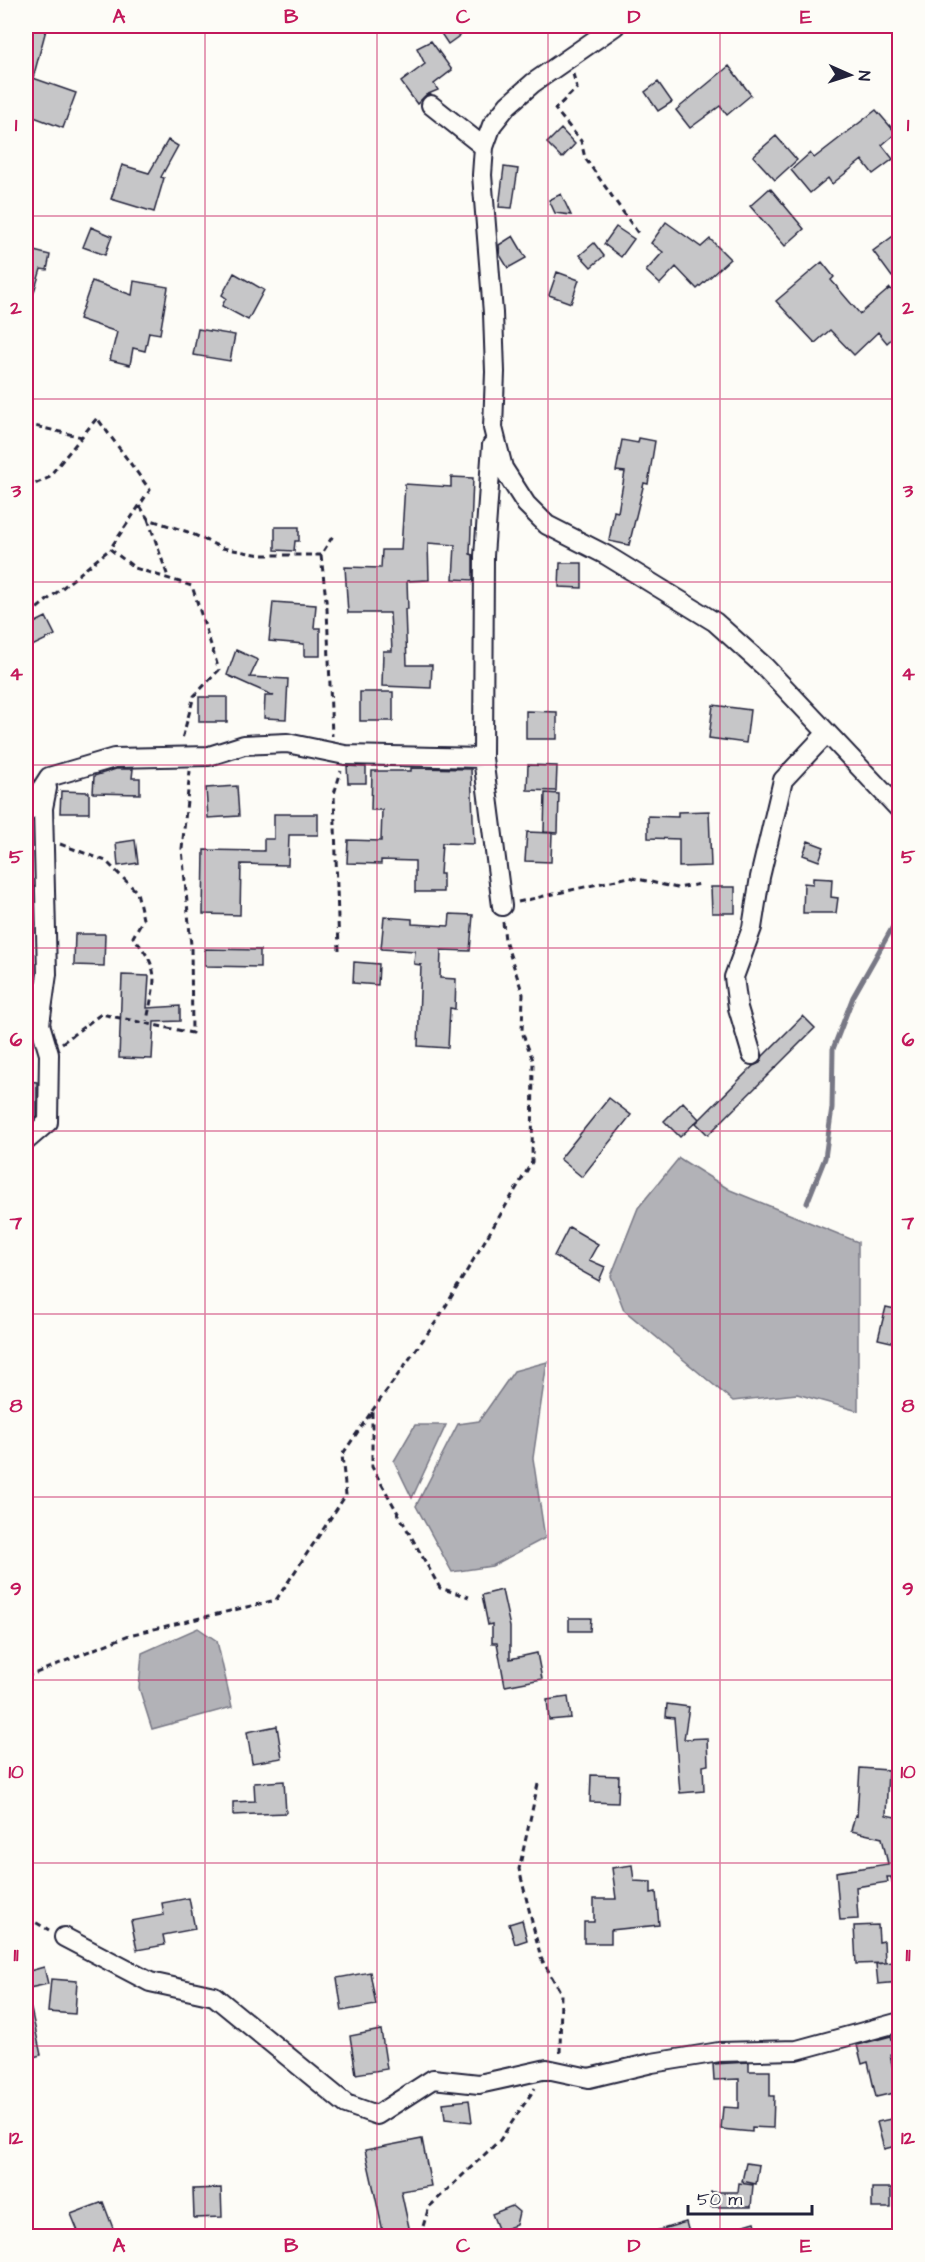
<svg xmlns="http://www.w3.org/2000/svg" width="925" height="2262" font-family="'Architects Daughter',sans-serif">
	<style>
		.water { fill: #b2b2b7; stroke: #787885; stroke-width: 1.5 }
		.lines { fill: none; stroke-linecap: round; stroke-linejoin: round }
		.stream { stroke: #787885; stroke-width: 5 }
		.building { fill: #c6c6c8; stroke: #22223b; stroke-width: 1.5 }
		.minor-casing { stroke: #22223b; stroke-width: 22 }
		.path { stroke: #22223b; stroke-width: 3; stroke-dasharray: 6 4.5; stroke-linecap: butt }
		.minor { stroke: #fdfcf7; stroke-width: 18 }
		.grid { fill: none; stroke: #c2185b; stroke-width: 1.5; stroke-opacity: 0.55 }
		.neatline { fill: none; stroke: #c2185b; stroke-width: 2 }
		.grid-label { font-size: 20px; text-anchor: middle; font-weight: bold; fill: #c2185b }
	</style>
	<rect width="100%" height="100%" fill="#fdfcf7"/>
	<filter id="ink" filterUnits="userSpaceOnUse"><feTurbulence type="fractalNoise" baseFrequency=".0167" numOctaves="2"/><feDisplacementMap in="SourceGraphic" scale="12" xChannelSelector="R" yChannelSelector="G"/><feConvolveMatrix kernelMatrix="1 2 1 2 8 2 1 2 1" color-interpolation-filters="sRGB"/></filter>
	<g filter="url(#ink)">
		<!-- water -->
		<path class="water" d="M679 1158 730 1190 858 1242V1411L797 1394 733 1401 624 1310 611 1276 638 1208Z
			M547 1362 533 1458 545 1538 492 1566 452 1572 416 1506 458 1424 479 1421 514 1371Z
			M415 1425H446L412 1498 394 1461Z
			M198 1628 217 1641 232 1707 152 1729 139 1688 142 1653Z"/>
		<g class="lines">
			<!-- stream -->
			<path class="stream" d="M807 1203 825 1158 832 1108 833 1049 853 997 900 914"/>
		</g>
		<!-- building -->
		<path class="building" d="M26 26H47L33 78 76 93 63 128 26 114Z
			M436 26H473L448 44Z
			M431 41 452 70 434 84 438 90 426 95 417 104 401 82 425 64 417 48Z
			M729 66 751 95 727 115 720 106 690 128 676 110Z
			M658 82 672 102 658 111 645 92Z
			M876 110 896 133 882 145 893 159 873 174 862 160 832 184 828 178 810 193 791 170 810 153 814 158Z
			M561 129 575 144 562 158 547 143Z
			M776 136 797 160 775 180 753 156Z
			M168 140 178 146 161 177 164 178 154 212 111 199 122 165 149 173Z
			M504 167 518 169 512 208 499 207Z
			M770 188 804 229 785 246 750 206Z
			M561 194 571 215 555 213 549 200Z
			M666 222 701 247 710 239 730 259 697 289 676 267 660 284 646 271 663 252 651 243Z
			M91 227 112 236 105 255 83 247Z
			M616 227 634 239 621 257 604 244Z
			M900 231V271L892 277 873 251Z
			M513 236 526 258 508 268 500 255 499 245Z
			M594 243 604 256 591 267 580 255Z
			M26 249 50 255 47 270 41 269 29 308H26Z
			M822 262 834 277 831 280 860 314 890 288 900 300V331L887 343 878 332 854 355 830 330 815 343 776 301Z
			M557 272 579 280 571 303 549 295Z
			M234 273 264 290 248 320 222 306 226 298 222 295Z
			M92 281 132 295 134 281 168 287 160 334 149 332 145 351 133 348 130 365 110 360 117 332 79 319Z
			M198 329 235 335 230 361 193 355Z
			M639 438 655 441 648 484 644 483 629 545 609 541 614 511 618 512 625 472 616 471 622 440 638 443Z
			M451 477 473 478 470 554 473 555V580L453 579 455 545 428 543 429 580 407 581 408 609H405L407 665H432L431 688 382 686 383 651H392L390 613H348L345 567 381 568 382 550H401L405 484 451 487Z
			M275 527H299V541H295L294 551 275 550Z
			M560 563H582V588L559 587Z
			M273 602 316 605 314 628H320V656H304V644L269 641Z
			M46 617 55 635 30 647 26 638V627Z
			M236 650 258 660 250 677 288 679 286 719 264 718 265 696H274L227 675Z
			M360 692H393V721H360Z
			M199 697H227V722H199Z
			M713 705 750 710 746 743 709 738Z
			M526 711 557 712V739H526Z
			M528 765 557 766 556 791 527 790Z
			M347 766 366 767V783H348Z
			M411 768 471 769 474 844 442 843 440 874H443V892H415V861L381 860V864L347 863 348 840 381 841 382 810H371L372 771H411Z
			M116 769H133L132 778H140V794L93 793 94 776Z
			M237 786 239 816 208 818 206 788Z
			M61 791 89 792V813H60Z
			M545 793 559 794 558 833 544 832Z
			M709 811 711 866 679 867V839L648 838V816L678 817V812Z
			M274 814H318V835H289L288 865 241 864 240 915 203 914 204 850 264 851V839H274Z
			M527 832 552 833 551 862 525 861Z
			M135 840 138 863 118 866 116 843Z
			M808 841 824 847 819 861 803 855Z
			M813 878 832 879 831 897 838 898 836 913H803L804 883 813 884Z
			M711 887H735V913H712Z
			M450 914 473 915 470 951 441 950 440 978 456 979 455 1009 450 1008 448 1048 418 1046 421 965 414 964 415 951 381 949 384 917 412 919V924L449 926Z
			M75 934H105L104 966 74 965Z
			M205 949 260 950V967L205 966Z
			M354 962 379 964 378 985 353 983Z
			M122 975 149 976 147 1008 180 1006V1021L154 1022 152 1059 119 1058Z
			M803 1016 815 1028 708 1135 696 1123 753 1066 760 1063 763 1056Z
			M26 1081 37 1082V1117L26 1127Z
			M609 1098 631 1115 582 1177 560 1159Z
			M683 1102 699 1119 680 1137 664 1121Z
			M569 1227 598 1244 589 1260 605 1267 599 1281 554 1256Z
			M886 1307 900 1310V1344L878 1339Z
			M502 1590 510 1627V1659L537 1653 542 1679 505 1686 497 1643H492V1624L488 1625 482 1595Z
			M569 1618H591L590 1631H569Z
			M568 1697 571 1718 549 1720 547 1700Z
			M667 1704 689 1707 684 1739 707 1738 708 1765 703 1766 704 1791 680 1793 674 1718 666 1717Z
			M277 1726 282 1758 252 1763 247 1732Z
			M860 1768 888 1770 886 1815 900 1818V1889L894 1890 891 1877H887L888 1882 856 1887 858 1919 840 1920 836 1872 888 1864 882 1838 851 1831 855 1815 857 1816Z
			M591 1775 619 1776 618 1803 590 1802Z
			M284 1781 286 1813 233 1815V1802L255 1801 254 1783Z
			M632 1865 634 1881 651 1882V1893L656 1892 659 1925 611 1930V1943H584V1922H594V1899H616L612 1868Z
			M189 1898 195 1929 163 1935 165 1945 137 1950 131 1921 164 1915 162 1903Z
			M522 1920 527 1940 515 1944 509 1924Z
			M878 1925 879 1942 884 1941 885 1963 900 1961V1982L878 1984 876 1964 884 1963 856 1964 854 1926Z
			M44 1967 48 1984 29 1988 26 1972Z
			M370 1972 376 2005 342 2011 337 1978Z
			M51 1979 77 1981 75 2014 48 2012Z
			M26 2009H31L41 2055 26 2059Z
			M381 2030 387 2069 356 2074 350 2036Z
			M891 2036 896 2053 890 2055 898 2092 876 2097 868 2062 862 2064 857 2045Z
			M749 2062V2071H770V2096H774L773 2128 752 2127V2132L721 2129 723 2107 739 2108V2079L714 2080 713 2064Z
			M469 2100 472 2122 445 2119 443 2103Z
			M900 2117V2145L884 2149 877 2122Z
			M422 2139 431 2186 401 2191 410 2232 384 2236 365 2150Z
			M746 2163 759 2165 756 2184 742 2181Z
			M739 2183 753 2185 751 2207H711V2192H738Z
			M221 2188 222 2217 194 2218 193 2189Z
			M872 2188H891V2208H872Z
			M103 2202 116 2236H80L71 2214Z
			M512 2206 519 2212 516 2225 499 2231 492 2214Z
			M686 2222 690 2236H650L649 2233Z
			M755 2222 759 2236H717V2233Z"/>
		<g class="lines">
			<!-- minor casing -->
			<g class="minor-casing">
				<path id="minor" d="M615 26 533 83 508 105 492 125 484 147 482 175 493 313 495 372 493 428 503 468 526 504 547 525 606 555 715 622 765 667 900 810
					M431 105 484 147
					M492 445 484 556 483 758 502 906
					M26 813 49 777 114 758 209 756 244 745 287 743 345 755 483 758
					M752 1055 738 1008 734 977 752 928 760 877 783 780 827 733
					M26 1141 48 1122 49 1054 40 1024 47 974 43 808 47 788
					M64 1937 150 1982 214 1996 346 2104 377 2115 433 2079 479 2084 547 2069 589 2078 652 2063 719 2052 797 2050 900 2022"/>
			</g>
			<!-- path -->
			<path class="path" d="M573 74 577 88 555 109 581 141 585 158 640 236
				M26 424 82 437
				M26 488 48 478 97 418 150 490 110 549 135 568 192 586 219 670 194 696 182 739
				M140 506 148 519 188 532 222 548 261 555H321L334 534
				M148 519 168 577
				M321 555 327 609 332 736
				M29 615 110 549
				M60 844 106 861 137 892 143 919 133 937C163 972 154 980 147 1021
				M518 902 629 877 677 888 701 884
				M339 950 334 794 341 771
				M62 1043 101 1014 192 1033 191 945 182 849 190 771
				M372 1411 438 1319 532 1162 533 1060 522 1032 523 994 505 940 503 922
				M26 1677 129 1635 276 1600 346 1495 342 1455 372 1411V1467L440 1588 469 1597
				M538 1784 519 1869 541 1958 561 1993 560 2055
				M26 1923 35 1922 49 1930
				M420 2236 429 2207 500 2140 535 2088"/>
			<!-- minor -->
			<use href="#minor" class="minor"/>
		</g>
	</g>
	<!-- grid -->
	<path class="grid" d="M205 26V2236M377 26V2236M548 26V2236M720 26V2236M26 216H900M26 399H900M26 582H900M26 765H900M26 948H900M26 1131H900M26 1314H900M26 1497H900M26 1680H900M26 1863H900M26 2046H900"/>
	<!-- margin -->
	<rect width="925" height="2262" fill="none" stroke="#fdfcf7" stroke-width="66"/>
	<!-- north arrow -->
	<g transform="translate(850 75) rotate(93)" stroke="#fdfcf7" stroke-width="4.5" paint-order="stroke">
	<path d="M0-4.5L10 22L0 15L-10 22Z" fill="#22223b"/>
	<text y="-9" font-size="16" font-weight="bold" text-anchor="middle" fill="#22223b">N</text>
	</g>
	<!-- scale -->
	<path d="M688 2205v9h124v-9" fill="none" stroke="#22223b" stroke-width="3"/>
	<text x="697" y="2205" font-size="18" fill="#22223b" stroke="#fdfcf7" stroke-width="4.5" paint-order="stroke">50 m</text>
	<rect x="33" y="33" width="859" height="2196" class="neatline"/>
	<g class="grid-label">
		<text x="119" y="23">A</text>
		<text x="291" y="23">B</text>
		<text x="463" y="23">C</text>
		<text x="634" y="23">D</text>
		<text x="806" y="23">E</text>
		<text x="16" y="131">1</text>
		<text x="908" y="131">1</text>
		<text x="16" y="314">2</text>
		<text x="908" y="314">2</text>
		<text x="16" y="497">3</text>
		<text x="908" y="497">3</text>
		<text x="16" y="680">4</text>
		<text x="908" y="680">4</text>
		<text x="16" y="863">5</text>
		<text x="908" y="863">5</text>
		<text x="16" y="1046">6</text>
		<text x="908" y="1046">6</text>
		<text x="16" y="1229">7</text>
		<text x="908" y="1229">7</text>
		<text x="16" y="1412">8</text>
		<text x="908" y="1412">8</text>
		<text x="16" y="1595">9</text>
		<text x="908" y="1595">9</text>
		<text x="16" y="1778">10</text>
		<text x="908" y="1778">10</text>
		<text x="16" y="1961">11</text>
		<text x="908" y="1961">11</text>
		<text x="16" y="2144">12</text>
		<text x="908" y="2144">12</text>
		<text x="119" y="2252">A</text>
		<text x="291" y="2252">B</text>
		<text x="463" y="2252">C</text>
		<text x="634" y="2252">D</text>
		<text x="806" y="2252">E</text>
	</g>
</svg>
